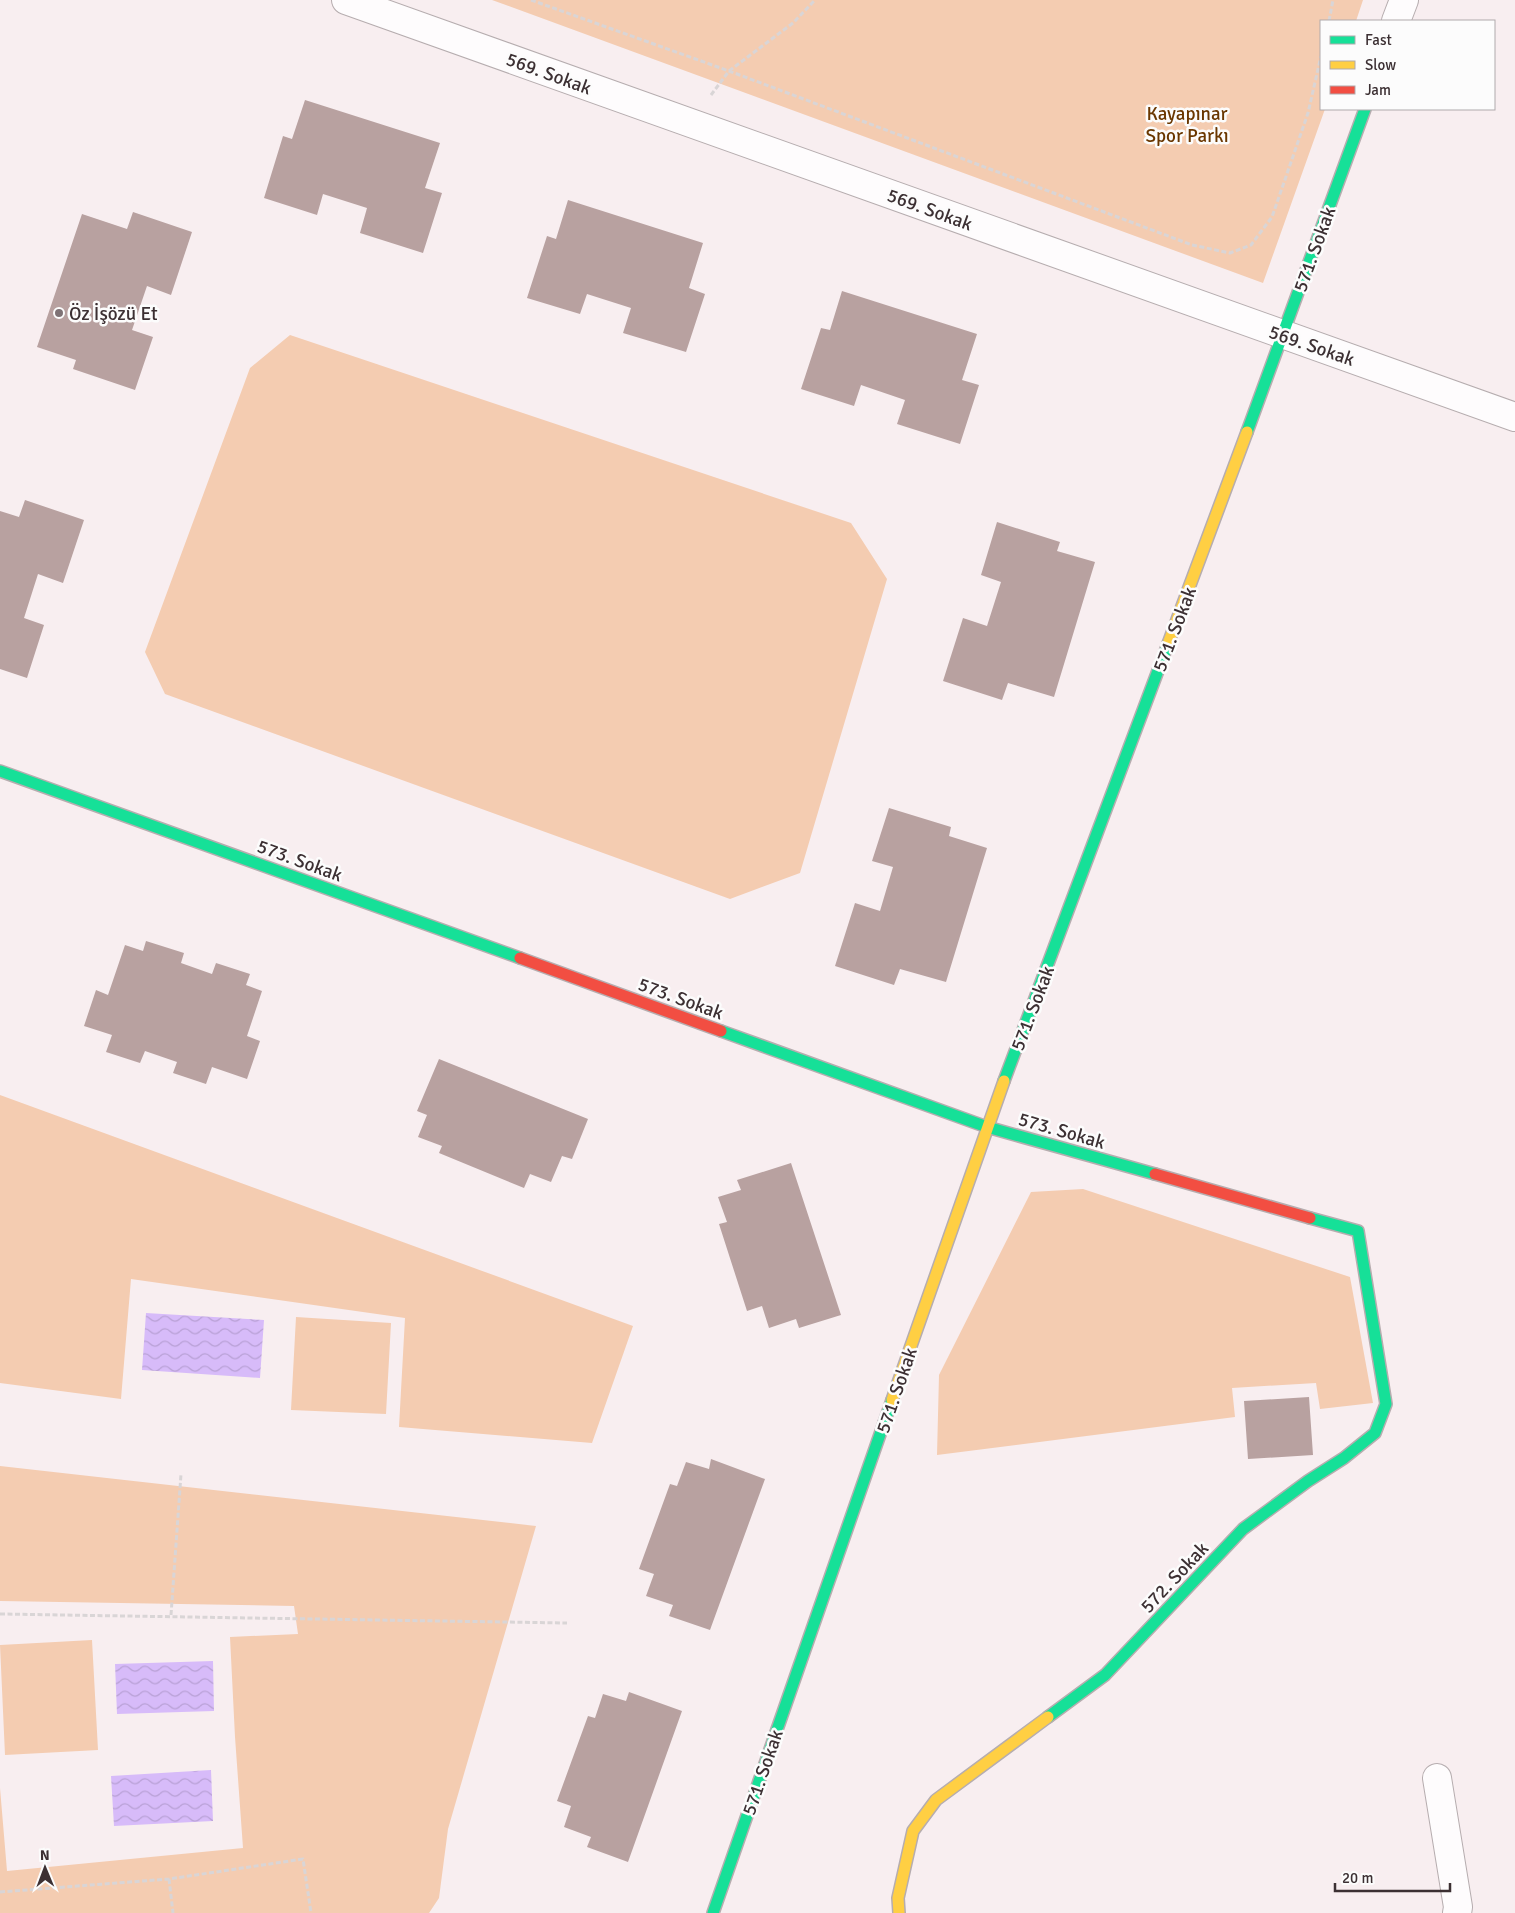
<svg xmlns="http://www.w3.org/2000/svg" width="1515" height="1913" font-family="Signika,sans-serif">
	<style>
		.green { fill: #f4ccb1 }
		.water { fill: url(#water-waves) }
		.building { fill: #b8a1a0 }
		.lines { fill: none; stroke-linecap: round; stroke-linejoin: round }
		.street-casing { stroke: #b6adaf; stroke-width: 30 }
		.fast-casing { stroke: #b6adaf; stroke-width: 14 }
		.slow-casing { stroke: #b6adaf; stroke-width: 14 }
		.jam-casing { stroke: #b6adaf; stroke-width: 14 }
		.path { stroke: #d9d5d6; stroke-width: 3; stroke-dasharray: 5 2.5; stroke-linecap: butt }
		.street { stroke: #fefcfd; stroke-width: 28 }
		.fast { stroke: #16e098; stroke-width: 11 }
		.slow { stroke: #ffcf43; stroke-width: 11 }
		.jam { stroke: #f24e42; stroke-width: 11 }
		.poi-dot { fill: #7e7275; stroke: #fcfcfc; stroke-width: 2 }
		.labels { text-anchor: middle; stroke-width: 5; stroke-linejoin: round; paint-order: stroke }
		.street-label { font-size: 19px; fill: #3c3033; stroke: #fcfcfc }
		.park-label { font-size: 19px; fill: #6a3700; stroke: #fcfcfc }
		.poi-label { font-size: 19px; fill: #3c3033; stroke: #fcfcfc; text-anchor: start }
	</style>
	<defs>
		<pattern id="water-waves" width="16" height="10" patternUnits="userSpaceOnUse" patternTransform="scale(1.25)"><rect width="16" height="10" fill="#d7bbf9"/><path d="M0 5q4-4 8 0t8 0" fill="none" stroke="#b9a1d6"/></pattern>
	</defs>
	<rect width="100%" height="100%" fill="#f8eef0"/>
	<!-- green -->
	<path class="green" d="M492 0H1363L1356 21H1321V109H1325L1263 283Z
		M290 335 851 523 887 579 800 873 730 899 165 694 145 652 250 368Z
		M0 1095 633 1326 592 1443 399 1427 405 1318 131 1279 121 1399 0 1383Z
		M1083 1189 1350 1277 1373 1403 1320 1409 1316 1383 1232 1388 1235 1417 937 1455 939 1375 1031 1192Z
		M296 1317 391 1323 386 1414 291 1410Z
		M0 1466 536 1526 448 1829 439 1898 429 1913H0V1788L7 1871 243 1848 235 1737 230 1637 298 1634 294 1606 0 1601Z
		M92 1640 98 1750 5 1755 0 1645Z"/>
	<!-- water -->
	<path class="water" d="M146 1313 264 1320 260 1378 142 1370Z
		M213 1661 214 1711 117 1714 115 1664Z
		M211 1770 213 1821 114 1826 111 1776Z"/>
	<!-- building -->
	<path class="building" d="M305 100 440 143 425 188 442 193 423 253 360 233 367 208 323 194 317 215 264 198 283 136 292 139Z
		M568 200 703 243 689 288 705 294 686 352 623 333 631 308 587 294 580 314 527 298 547 236 556 239Z
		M133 212 192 232 171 295 147 286 132 330 153 337 135 390 73 369 76 360 37 347 82 214 127 229Z
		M842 291 977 334 962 380 979 385 960 444 897 424 905 400 861 385 854 406 801 389 821 328 830 330Z
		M25 500 84 520 63 583 38 574 24 618 44 625 27 678 0 669V511L19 517Z
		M997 522 1060 542 1057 551 1095 562 1054 697 1008 683 1002 700 943 681 963 618 987 626 1001 582 981 575Z
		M889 808 951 827 949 836 987 848 946 982 900 969 894 985 835 966 855 903 880 911 893 867 872 861Z
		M146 941 184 953 181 963 212 974 216 963 250 974 246 985 262 991 247 1036 260 1041 247 1079 212 1067 206 1084 173 1073 177 1062 145 1051 140 1063 106 1052 112 1035 84 1026 96 990 108 995 125 945 143 951Z
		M439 1059 588 1119 572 1159 562 1156 551 1182 530 1174 524 1188 439 1153 442 1146 418 1137 427 1115 417 1111Z
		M791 1163 841 1315 799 1328 796 1319 769 1328 762 1306 747 1311 719 1224 727 1222 718 1197 741 1190 737 1180Z
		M1309 1397 1313 1455 1248 1459 1244 1401Z
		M711 1459 765 1479 710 1630 669 1616 673 1605 646 1596 654 1574 639 1569 670 1484 677 1486 686 1462 709 1469Z
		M629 1692 682 1711 628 1862 587 1847 591 1837 564 1827 571 1806 557 1801 588 1716 595 1718 603 1694 626 1701Z"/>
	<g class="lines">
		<!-- street casing -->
		<g class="street-casing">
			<path id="street" d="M346 0 1515 417
				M1396 21 1404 0
				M1437 1778 1458 1907 1457 1913"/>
		</g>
		<!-- fast casing -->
		<g class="fast-casing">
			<path id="fast" d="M1247 432 1365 109
				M0 771 520 958
				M721 1031 987 1127 1155 1174
				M1004 1081 1168 644
				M1048 1717 1105 1675 1243 1529 1308 1481 1344 1458 1375 1433 1386 1404 1358 1231 1310 1218
				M713 1913 892 1400"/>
		</g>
		<!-- slow casing -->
		<g class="slow-casing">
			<path id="slow" d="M1168 644 1247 432
				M892 1400 1004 1081
				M899 1913 898 1898 913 1831 936 1800 1048 1717"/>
		</g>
		<!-- jam casing -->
		<g class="jam-casing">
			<path id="jam" d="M520 958 721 1031
				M1155 1174 1310 1218"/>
		</g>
		<!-- path -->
		<path class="path" d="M531 0 729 71 1192 245 1230 253 1251 245 1272 217 1308 113 1321 56
			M1329 21 1333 0
			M711 95 729 71 793 23 815 0
			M0 1614 567 1623
			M171 1615 181 1474
			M169 1879 173 1913
			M0 1892 169 1879 303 1859 311 1913"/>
		<!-- street -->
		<use href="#street" class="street"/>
		<!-- fast -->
		<use href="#fast" class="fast"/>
		<!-- slow -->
		<use href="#slow" class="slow"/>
		<!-- jam -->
		<use href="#jam" class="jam"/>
	</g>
	<!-- markers -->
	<circle class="poi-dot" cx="59" cy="313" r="5"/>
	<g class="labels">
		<!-- street labels -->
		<g class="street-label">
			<text transform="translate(549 73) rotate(20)" y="7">569. Sokak</text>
			<text transform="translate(930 209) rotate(20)" y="7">569. Sokak</text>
			<text transform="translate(1314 249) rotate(-70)" y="7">571. Sokak</text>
			<text transform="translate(1312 345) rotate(19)" y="7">569. Sokak</text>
			<text transform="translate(1174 629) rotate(-69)" y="7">571. Sokak</text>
			<text transform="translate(300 860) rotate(20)" y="7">573. Sokak</text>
			<text transform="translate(681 998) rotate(20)" y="7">573. Sokak</text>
			<text transform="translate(1032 1008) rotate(-69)" y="7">571. Sokak</text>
			<text transform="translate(1062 1130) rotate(16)" y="7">573. Sokak</text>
			<text transform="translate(896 1390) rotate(-71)" y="7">571. Sokak</text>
			<text transform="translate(1174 1577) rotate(-47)" y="7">572. Sokak</text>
			<text transform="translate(762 1772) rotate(-71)" y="7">571. Sokak</text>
		</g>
		<!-- park labels -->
		<g class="park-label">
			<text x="1187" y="120">Kayapınar<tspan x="1187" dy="22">Spor Parkı</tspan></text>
		</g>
		<!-- poi labels -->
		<g class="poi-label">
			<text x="69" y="320">Öz İşözü Et</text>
		</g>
	</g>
	<!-- legend -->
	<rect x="1320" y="20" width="175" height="90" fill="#fcfcfc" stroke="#afaaac"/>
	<rect x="1330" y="36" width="25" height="8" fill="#16e098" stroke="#afaaac"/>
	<text x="1365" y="45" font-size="15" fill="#3c3033">Fast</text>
	<rect x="1330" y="61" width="25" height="8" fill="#ffcf43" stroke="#afaaac"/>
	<text x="1365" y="70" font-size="15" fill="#3c3033">Slow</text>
	<rect x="1330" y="86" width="25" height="8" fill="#f24e42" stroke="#afaaac"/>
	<text x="1365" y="95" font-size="15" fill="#3c3033">Jam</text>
	<!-- north arrow -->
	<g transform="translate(45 1868) rotate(359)" stroke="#fcfcfc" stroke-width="4" paint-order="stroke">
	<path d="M0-4L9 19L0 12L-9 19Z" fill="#3c3033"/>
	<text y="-8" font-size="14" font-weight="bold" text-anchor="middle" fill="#3c3033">N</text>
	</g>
	<!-- scale -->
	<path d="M1335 1883v8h115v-8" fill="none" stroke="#3c3033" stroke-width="2.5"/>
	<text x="1342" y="1883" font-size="15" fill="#3c3033" stroke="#fcfcfc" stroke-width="4" paint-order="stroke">20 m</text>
</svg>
